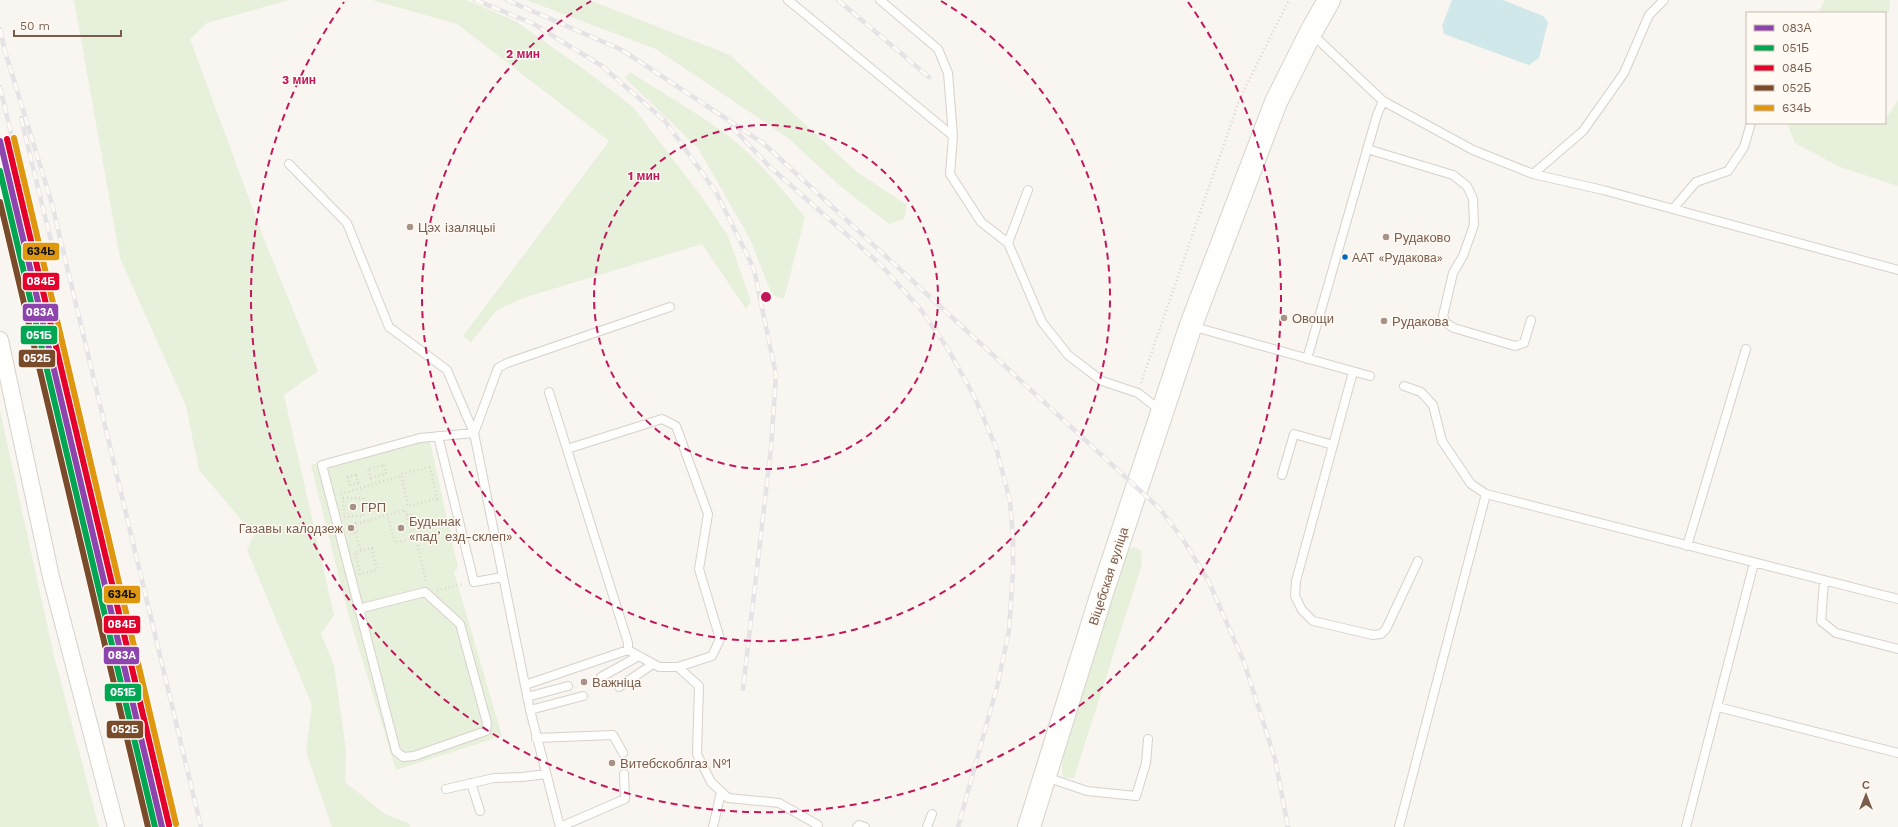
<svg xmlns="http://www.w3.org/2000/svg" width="1898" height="827" font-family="'Work Sans',sans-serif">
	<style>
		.green { fill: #e7f0db }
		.water { fill: #d0e8ea }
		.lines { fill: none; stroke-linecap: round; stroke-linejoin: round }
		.service-casing { stroke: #d7d1cb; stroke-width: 10 }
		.minor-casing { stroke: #d7d1cb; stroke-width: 18 }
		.secondary-casing { stroke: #d9d2cb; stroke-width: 24 }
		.path { stroke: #dcd5d0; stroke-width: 2.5; stroke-dasharray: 1 3; stroke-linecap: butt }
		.service { stroke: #fefefd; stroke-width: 8 }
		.minor { stroke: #fefefd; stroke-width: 16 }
		.secondary { stroke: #fefefd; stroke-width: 22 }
		.rail-casing { stroke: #e6e3e7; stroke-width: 4.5 }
		.rail { stroke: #fffaf3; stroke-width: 3; stroke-dasharray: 9; stroke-linecap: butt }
		.rail-1-casing { stroke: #fffaf3; stroke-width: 9 }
		.rail-2-casing { stroke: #fffaf3; stroke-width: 9 }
		.rail-3-casing { stroke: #fffaf3; stroke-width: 9 }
		.rail-4-casing { stroke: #fffaf3; stroke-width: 9 }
		.rail-5-casing { stroke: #fffaf3; stroke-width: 9 }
		.rail-1 { stroke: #8e44ad; stroke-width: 6 }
		.rail-2 { stroke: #00a651; stroke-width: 6 }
		.rail-3 { stroke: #e4002b; stroke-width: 6 }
		.rail-4 { stroke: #7a4b2a; stroke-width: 6 }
		.rail-5 { stroke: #de970f; stroke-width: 6 }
		.ring { fill: none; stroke: #c2185b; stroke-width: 2; stroke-dasharray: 7 5 }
		.poi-dot { fill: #a69286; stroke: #fffaf3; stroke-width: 1.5 }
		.bus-dot { fill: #0065bd; stroke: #fffaf3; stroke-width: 1.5 }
		.labels { text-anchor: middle; stroke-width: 3; stroke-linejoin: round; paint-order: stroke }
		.bus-label { font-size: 12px; fill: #7a5c4d; stroke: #fffaf3; text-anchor: start }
		.poi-label { font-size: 13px; fill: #7a5c4d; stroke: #fffaf3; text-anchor: start }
		.street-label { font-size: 13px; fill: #7a5c4d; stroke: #fffaf3 }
		.centre { fill: #c2185b; stroke: #fffaf3; stroke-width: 2 }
		.ring-label { font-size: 12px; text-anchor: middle; font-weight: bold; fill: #c2185b; stroke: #fffaf3; stroke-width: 3; stroke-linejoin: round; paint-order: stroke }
		.line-badge { stroke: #fffaf3; stroke-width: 1.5 }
		.badge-label { font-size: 11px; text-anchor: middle; font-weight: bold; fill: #fff }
		.pale-badge-label { font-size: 11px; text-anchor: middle; font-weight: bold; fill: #111 }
	</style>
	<rect width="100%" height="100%" fill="#f9f5f0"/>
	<!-- green -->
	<path class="green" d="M74 0H289L207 23 190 39 264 239 318 371 284 395 334 615 321 634 334 665 346 750 345 782 385 814 410 824V827H332L306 752 312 705 247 550 254 535 199 470 186 406 120 258Z
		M372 0H466L515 21 585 70 633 107 701 196 728 236 751 302 746 309 702 244 526 297 497 310 471 342 463 336 609 141 457 24Z
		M526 0H589L730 55 857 172 907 205 904 219 889 224 840 186 788 138 656 49Z
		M1825 0H1890L1889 12 1882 13H1818Z
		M630 72C660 91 691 109 720 130 754 153 779 186 805 217L784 299 772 295 750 239 698 148 625 78Z
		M1898 100V186L1840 167 1795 143 1787 123H1885V120Z
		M0 411 54 656 99 827H0Z
		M428 433 458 568 454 572 502 736 396 770 348 613 311 465Z
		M1133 547 1141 550 1142 564 1074 778H1064L1062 773V754L1124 552Z"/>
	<!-- water -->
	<path class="water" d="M1452 0H1503L1543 16 1548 22 1539 58 1529 65 1444 34 1442 26Z"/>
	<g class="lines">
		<!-- service casing -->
		<g class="service-casing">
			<path id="service" d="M788 0 953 136
				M880 0 938 49 948 73 953 136 950 174 981 222 1008 243 1042 322 1068 355 1102 381 1138 393 1161 411
				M1311 33 1383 101 1473 150 1533 174 1603 190 1898 270
				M1367 149 1453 175 1467 186 1473 199 1474 225 1463 256 1453 273 1443 316 1446 323 1454 328 1515 346 1524 343 1531 320
				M289 164 347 223 389 327 447 370 474 433 420 438 322 465 396 751 403 757 414 756 486 731 487 723 460 624 425 592 358 609
				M1533 174 1583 131 1624 73 1649 15 1664 0
				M1673 209 1696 182 1728 171 1744 147 1751 123
				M1008 243 1028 190
				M1191 326 1370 376
				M1307 359 1377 115 1383 101
				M1353 372 1296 581 1295 596 1302 610 1313 621 1373 635 1381 634 1386 629 1418 561
				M1404 386 1421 392 1433 405 1442 441 1471 484 1486 494 1898 599
				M438 436 474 582 503 577
				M567 449 662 419 676 426 708 514 699 569 720 639 712 656 678 667H659L628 650
				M1282 475 1294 434 1333 445
				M1687 546 1746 349
				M1824 581 1821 621 1836 633 1898 649
				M678 667 699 686 697 754 711 782 728 798 779 803 818 825
				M601 677 639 656
				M525 685 628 650V643L549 392
				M619 687 653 664
				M527 697 568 686
				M1718 707 1898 753
				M530 710 583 696
				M536 738 613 735 623 753
				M1046 777 1087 791 1136 796 1146 763 1148 739
				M471 783 480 811
				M446 789 494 778 522 777 546 774
				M560 827 530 710 474 433 498 368 507 363 670 307
				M560 827 625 799 624 774
				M713 827 721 792
				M857 827 859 825 865 827
				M927 827 932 814
				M1399 827 1486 494
				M1686 827 1754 563"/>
		</g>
		<!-- minor casing -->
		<g class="minor-casing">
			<path id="minor" d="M0 340 51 577 116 827"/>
		</g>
		<!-- secondary casing -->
		<g class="secondary-casing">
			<path id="secondary" d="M1029 827 1103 590 1191 325 1276 102 1311 32 1329 0"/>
		</g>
		<!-- path -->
		<path class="path" d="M1141 383 1240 98 1289 0
			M384 465 386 474 371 478 368 469Z
			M430 467 437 499 408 506 401 474Z
			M356 475 358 483 350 485 348 477Z
			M341 494 401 476
			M343 498H363V516L344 517Z
			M406 514H410L412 522
			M356 524 405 510 413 538 395 543 388 516
			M347 525 355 523 357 532 350 534
			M355 533 361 550
			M372 548 377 570 360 574 355 552Z
			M426 581 412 522 435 519
			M437 590 463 584"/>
		<!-- service -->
		<use href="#service" class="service"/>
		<!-- minor -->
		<use href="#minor" class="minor"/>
		<!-- secondary -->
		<use href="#secondary" class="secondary"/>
		<!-- rail casing -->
		<g class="rail-casing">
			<path id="rail" d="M475 0 532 23 602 66 665 121 716 192 754 269 776 375 771 448 743 689
				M507 0 622 50 763 143 1160 509 1182 538 1208 580 1244 662 1275 759 1288 827
				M838 0 929 77
				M0 29 5 52
				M4 48 52 204 201 827
				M0 87 176 827
				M21 118 51 241
				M732 127 769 166 880 264 922 311 948 349 974 396 996 447 1010 501 1013 537V570L1009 631 997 687 958 827"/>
		</g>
		<!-- rail -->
		<use href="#rail" class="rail"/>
		<!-- rail-1 casing -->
		<g class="rail-1-casing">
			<path id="rail-1" d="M0 141 162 827"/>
		</g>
		<!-- rail-2 casing -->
		<g class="rail-2-casing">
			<path id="rail-2" d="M0 171 155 827"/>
		</g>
		<!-- rail-3 casing -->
		<g class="rail-3-casing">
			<path id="rail-3" d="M7 139 169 825"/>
		</g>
		<!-- rail-4 casing -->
		<g class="rail-4-casing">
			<path id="rail-4" d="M0 202 148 827"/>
		</g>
		<!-- rail-5 casing -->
		<g class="rail-5-casing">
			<path id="rail-5" d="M14 138 176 824"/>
		</g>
		<!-- rail-1 -->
		<use href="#rail-1" class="rail-1"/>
		<!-- rail-2 -->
		<use href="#rail-2" class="rail-2"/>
		<!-- rail-3 -->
		<use href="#rail-3" class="rail-3"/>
		<!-- rail-4 -->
		<use href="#rail-4" class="rail-4"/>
		<!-- rail-5 -->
		<use href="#rail-5" class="rail-5"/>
	</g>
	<!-- distance rings -->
	<g class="ring">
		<circle cx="766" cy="297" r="172"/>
		<path d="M941 1A344 344 0 1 1 591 1"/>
		<path d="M1188 2A515 515 0 1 1 344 2"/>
	</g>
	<!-- markers -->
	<g class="poi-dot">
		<circle cx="410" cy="227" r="4"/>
		<circle cx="1386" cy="237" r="4"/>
		<circle cx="1284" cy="318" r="4"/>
		<circle cx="1384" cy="321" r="4"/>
		<circle cx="353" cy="507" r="4"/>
		<circle cx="351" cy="528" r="4"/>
		<circle cx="401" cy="528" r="4"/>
		<circle cx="584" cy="682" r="4"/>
		<circle cx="612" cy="763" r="4"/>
	</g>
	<circle class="bus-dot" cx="1345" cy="257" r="3.5"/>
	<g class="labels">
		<!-- bus labels -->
		<g class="bus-label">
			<text x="1352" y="262">ААТ «Рудакова»</text>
		</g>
		<!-- poi labels -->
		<g class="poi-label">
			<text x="418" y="232">Цэх ізаляцыі</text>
			<text x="1394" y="242">Рудаково</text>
			<text x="1292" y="323">Овощи</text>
			<text x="1392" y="326">Рудакова</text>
			<text x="361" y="512">ГРП</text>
			<text x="409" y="526">Будынак<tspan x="409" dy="15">«падʼезд-склеп»</tspan></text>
			<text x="343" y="533" text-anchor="end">Газавы калодзеж</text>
			<text x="592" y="687">Важніца</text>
			<text x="620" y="768">Витебскоблгаз №1</text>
		</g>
		<!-- street labels -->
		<g class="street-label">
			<text transform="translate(1108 576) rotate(-72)" y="5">Віцебская вуліца</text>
		</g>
	</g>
	<circle cx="766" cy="297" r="6" class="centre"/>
	<g class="ring-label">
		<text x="523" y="58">2 мин</text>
		<text x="299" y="84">3 мин</text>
		<text x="644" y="180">1 мин</text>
	</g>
	<g class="line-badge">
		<rect x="22" y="242" width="38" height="19" rx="4" fill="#de970f"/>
		<rect x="22" y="272" width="38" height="19" rx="4" fill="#e4002b"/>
		<rect x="22" y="303" width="37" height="19" rx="4" fill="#8e44ad"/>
		<rect x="20" y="325" width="38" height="20" rx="4" fill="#00a651"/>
		<rect x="18" y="349" width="38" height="19" rx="4" fill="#7a4b2a"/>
		<rect x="103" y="585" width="38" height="19" rx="4" fill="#de970f"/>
		<rect x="103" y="615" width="38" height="19" rx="4" fill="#e4002b"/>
		<rect x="103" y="646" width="37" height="19" rx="4" fill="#8e44ad"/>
		<rect x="104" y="683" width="38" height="19" rx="4" fill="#00a651"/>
		<rect x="106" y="720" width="38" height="19" rx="4" fill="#7a4b2a"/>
	</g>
	<g class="badge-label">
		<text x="41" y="285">084Б</text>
		<text x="40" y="316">083А</text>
		<text x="39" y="339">051Б</text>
		<text x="37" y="362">052Б</text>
		<text x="122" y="628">084Б</text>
		<text x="122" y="659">083А</text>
		<text x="123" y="696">051Б</text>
		<text x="125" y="733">052Б</text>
	</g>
	<g class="pale-badge-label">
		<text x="41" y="255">634Ь</text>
		<text x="122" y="598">634Ь</text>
	</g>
	<!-- legend -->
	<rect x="1746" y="12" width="140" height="112" fill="#fffaf3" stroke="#cabbb1"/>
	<rect x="1754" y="25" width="20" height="6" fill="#8e44ad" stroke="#cabbb1"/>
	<text x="1782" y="32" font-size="12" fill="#7a5c4d">083А</text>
	<rect x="1754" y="45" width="20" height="6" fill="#00a651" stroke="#cabbb1"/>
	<text x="1782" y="52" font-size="12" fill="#7a5c4d">051Б</text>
	<rect x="1754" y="65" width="20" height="6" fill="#e4002b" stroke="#cabbb1"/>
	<text x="1782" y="72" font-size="12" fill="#7a5c4d">084Б</text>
	<rect x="1754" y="85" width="20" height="6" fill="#7a4b2a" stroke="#cabbb1"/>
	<text x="1782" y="92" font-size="12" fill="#7a5c4d">052Б</text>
	<rect x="1754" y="105" width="20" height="6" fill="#de970f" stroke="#cabbb1"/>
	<text x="1782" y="112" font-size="12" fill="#7a5c4d">634Ь</text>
	<!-- north arrow -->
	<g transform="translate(1866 795)" stroke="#fffaf3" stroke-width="3" paint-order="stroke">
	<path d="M0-3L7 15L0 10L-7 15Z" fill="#7a5c4d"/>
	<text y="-6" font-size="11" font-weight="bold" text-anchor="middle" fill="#7a5c4d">С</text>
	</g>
	<!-- scale -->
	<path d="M14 30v6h107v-6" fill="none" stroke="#7a5c4d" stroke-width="2"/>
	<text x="20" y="30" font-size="12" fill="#7a5c4d" stroke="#fffaf3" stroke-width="3" paint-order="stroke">50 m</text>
</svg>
